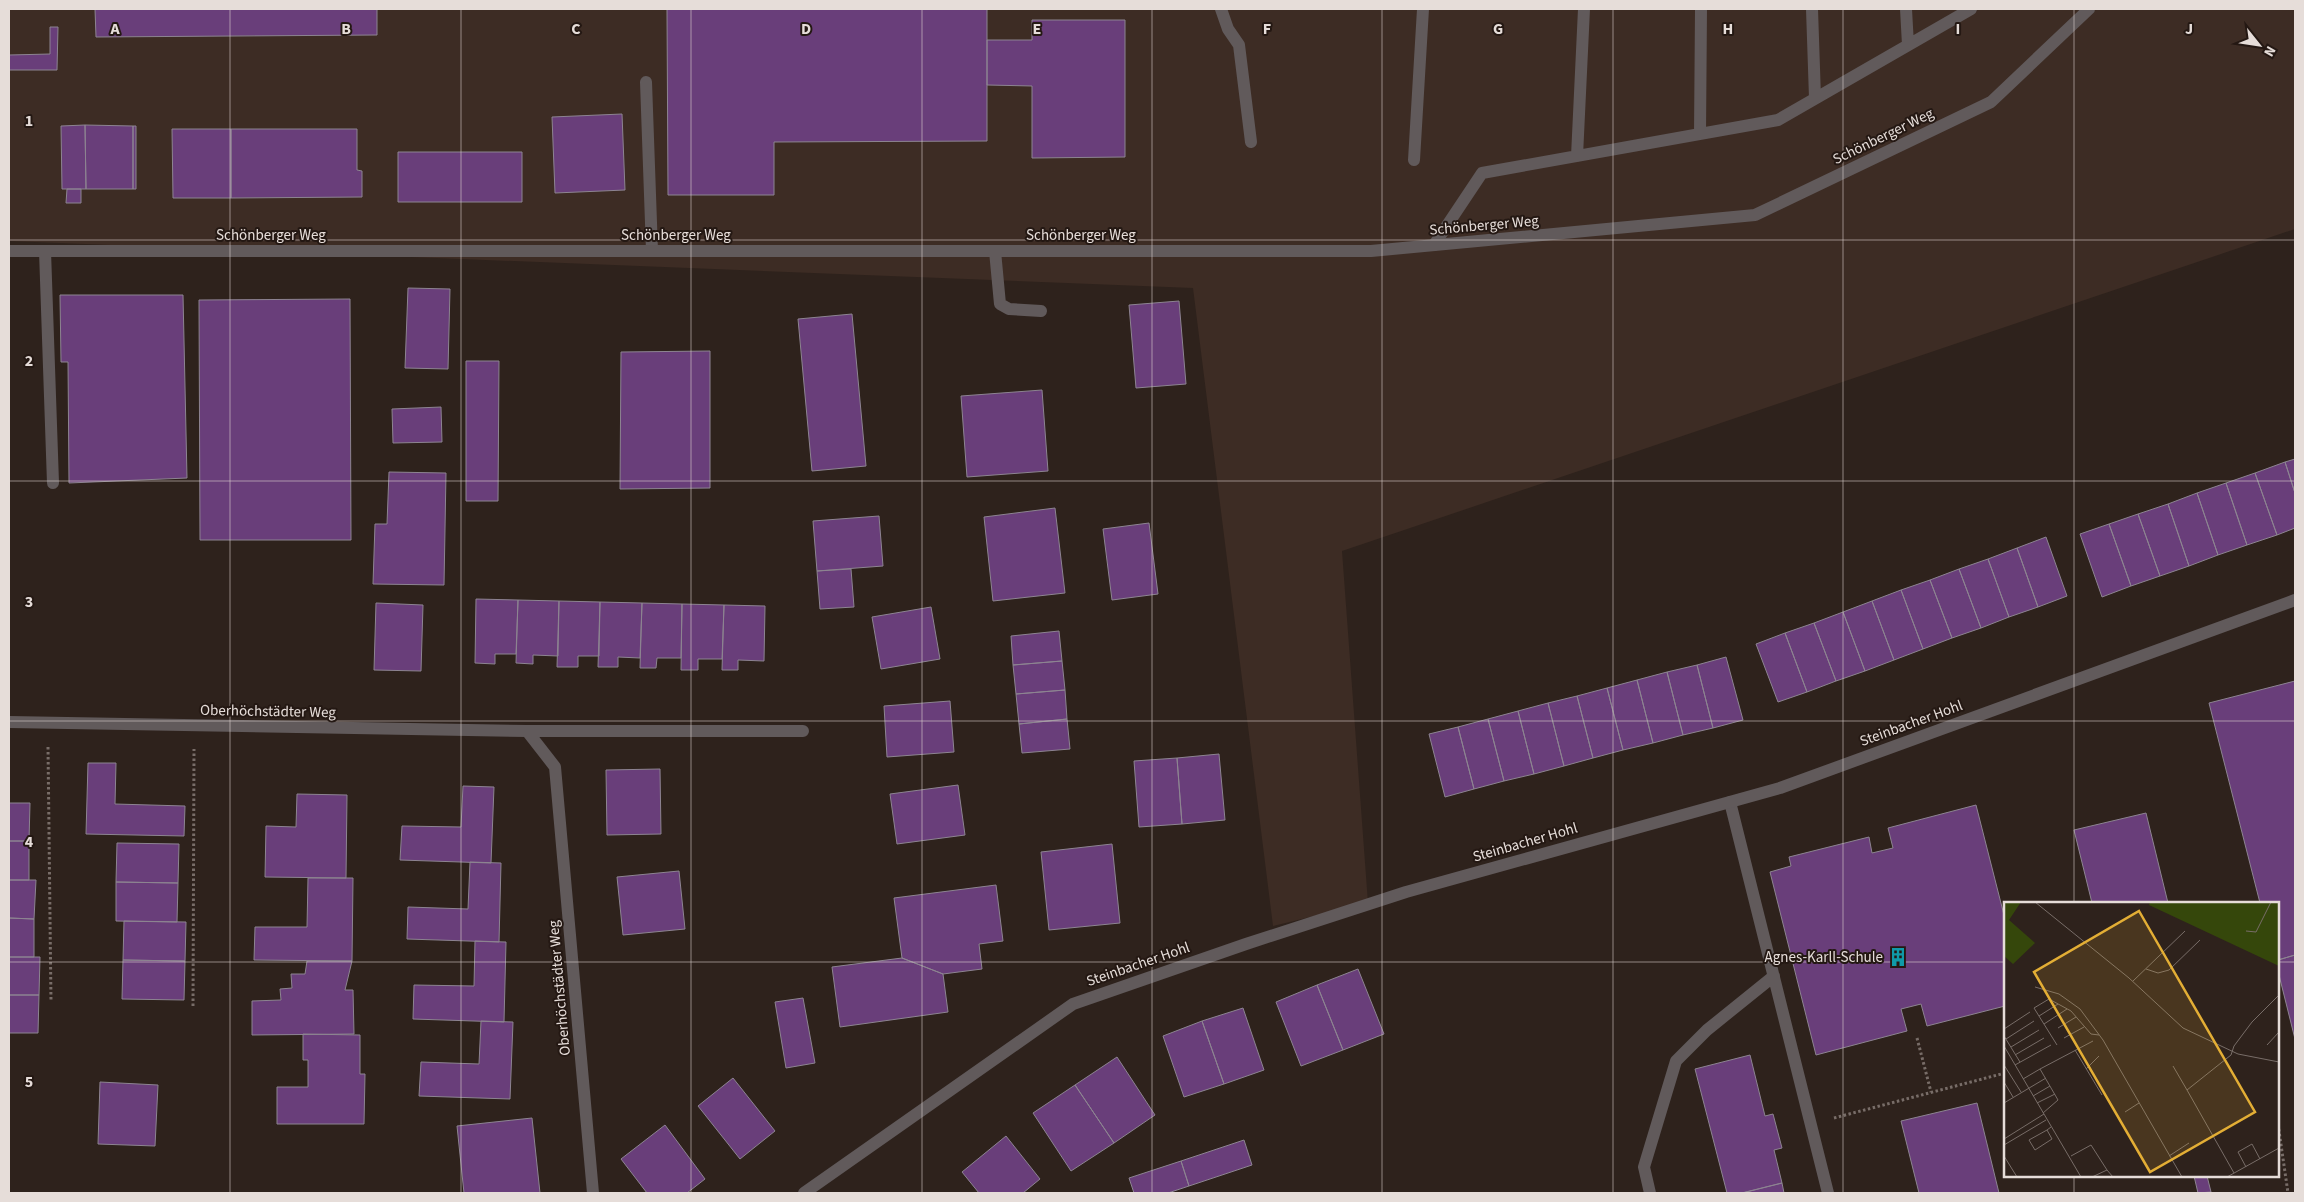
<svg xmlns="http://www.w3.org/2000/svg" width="2304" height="1202" font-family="'Source Sans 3',sans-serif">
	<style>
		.built { fill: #3d2c24 }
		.building { fill: #693e7a; stroke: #8d8491 }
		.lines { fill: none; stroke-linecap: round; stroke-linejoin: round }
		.path { stroke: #786d68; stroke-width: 3; stroke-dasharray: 2.5 2.5; stroke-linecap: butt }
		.service { stroke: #615a5b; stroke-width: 12 }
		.minor { stroke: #615a5b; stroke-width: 12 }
		.grid { fill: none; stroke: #e6ddd9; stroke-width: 1; stroke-opacity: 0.55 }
		.labels { text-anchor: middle; stroke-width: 4; stroke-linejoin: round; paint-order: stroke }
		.street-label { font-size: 15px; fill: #e6ddd9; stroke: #241813 }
		.poi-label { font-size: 15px; fill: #e6ddd9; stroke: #241813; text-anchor: end }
		.inset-road { fill: none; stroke: #786d68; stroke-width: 1 }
		.view { fill: #e3ae35; fill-opacity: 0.15; stroke: #e3ae35; stroke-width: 2.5 }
		.inset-edge { fill: none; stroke: #e6ddd9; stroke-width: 2.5 }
		.grid-label { font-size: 16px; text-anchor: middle; font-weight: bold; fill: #e6ddd9; stroke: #241813; stroke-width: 4; stroke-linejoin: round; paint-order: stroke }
	</style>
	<rect width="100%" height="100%" fill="#2e221c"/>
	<!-- built -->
	<path class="built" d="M9 9H2295V229L1342 551 1368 903 1273 926 1193 288 9 241Z"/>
	<!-- building -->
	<path class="building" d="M95 9H377V35L96 37Z
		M667 9H987V141L774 142V195H668Z
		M1032 20H1125V157L1032 158V86L987 85V40H1032Z
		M50 27H58L57 70H9V55L50 54Z
		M622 114 625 190 555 193 552 117Z
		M85 125 133 126V189H86Z
		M85 125 86 189H62L61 126Z
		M133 126H136V189H133Z
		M172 129H231V198H173Z
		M231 129H357V170L362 171V197L231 198Z
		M398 152H522V202H398Z
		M67 189H81V203H66Z
		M408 288 450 289 448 369 405 368Z
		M60 295H183L187 478 69 483 68 362H61Z
		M350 299 351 540H200L199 300Z
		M1179 301 1186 384 1136 388 1129 305Z
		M852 314 866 466 812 471 798 319Z
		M710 351V488L620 489 621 352Z
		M466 361H499L498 501H466Z
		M1042 390 1048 471 967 477 961 396Z
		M441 407 442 442 393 443 392 409Z
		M2295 459V493L2285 462Z
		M2285 462 2295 493V528L2277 535 2255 473Z
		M389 472 446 473 444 585 373 584 375 524H387Z
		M2255 473 2277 535 2247 545 2226 483Z
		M2226 483 2247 545 2218 555 2197 493Z
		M2197 493 2218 555 2189 566 2168 504Z
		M2168 504 2189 566 2160 576 2138 514Z
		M1055 508 1065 593 993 601 984 517Z
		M2138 514 2160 576 2131 586 2109 524Z
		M879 516 883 566 817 571 813 521Z
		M1149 523 1158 594 1112 600 1103 529Z
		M2109 524 2131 586 2102 597 2080 534Z
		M2046 537 2067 596 2038 607 2017 548Z
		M2017 548 2038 607 2009 617 1988 559Z
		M1988 559 2009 617 1981 628 1959 569Z
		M851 569 854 607 820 609 817 571Z
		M1959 569 1981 628 1952 638 1930 580Z
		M1930 580 1952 638 1923 649 1901 590Z
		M1901 590 1923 649 1894 660 1872 601Z
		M476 599 518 600 516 654H495V664L475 663Z
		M518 600 559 601 558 656 533 655V664L516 663Z
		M559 601 600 602 599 656H578V667H557Z
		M1872 601 1894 660 1865 671 1843 612Z
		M600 602 642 603 640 658 618 657V667H598Z
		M376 603 423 605 421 671 374 670Z
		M642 603 682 604 681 658H657L656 668H640Z
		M682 604 724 605 722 659H698V670H681Z
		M724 605 765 606 764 661 738 660V670H722Z
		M931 607 940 659 881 669 872 617Z
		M1843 612 1865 671 1836 681 1814 623Z
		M1814 623 1836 681 1807 692 1785 633Z
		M1059 631 1062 661 1013 665 1011 636Z
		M1785 633 1807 692 1778 702 1756 644Z
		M1726 657 1743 720 1713 728 1697 665Z
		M1062 661 1065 690 1016 694 1013 665Z
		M1697 665 1713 728 1683 735 1667 672Z
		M1667 672 1683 735 1653 743 1637 680Z
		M1637 680 1653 743 1623 750 1607 688Z
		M2295 681V955L2278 960V903H2260L2209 703Z
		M1607 688 1623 750 1593 758 1577 696Z
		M1065 690 1067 719 1019 724 1016 694Z
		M1577 696 1593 758 1564 766 1548 703Z
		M950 701 954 752 887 757 884 706Z
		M1548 703 1564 766 1534 774 1518 711Z
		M1518 711 1534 774 1504 781 1488 719Z
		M1067 719 1070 749 1022 753 1019 724Z
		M1488 719 1504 781 1474 789 1458 727Z
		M1458 727 1474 789 1445 797 1429 734Z
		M1219 754 1225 820 1182 824 1177 758Z
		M1177 758 1182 824 1139 827 1134 761Z
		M88 763H116L115 804 185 806 184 836 86 834Z
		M660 769 661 834 607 835 606 770Z
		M958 785 965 835 897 844 890 794Z
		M463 786 494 787 491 863 400 860 402 826 461 827Z
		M297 794 347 795 346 878 265 877 266 826 296 827Z
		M9 803H30L29 841H9Z
		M1976 805 2005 919V1006L1927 1026 1921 1004 1901 1009 1907 1031 1816 1055 1770 872 1791 866 1789 857 1869 837 1872 853 1893 848 1888 828Z
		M2146 813 2168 903H2092L2074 830Z
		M9 841H29V880H9Z
		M117 843 179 844 178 883 116 882Z
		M1112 844 1120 923 1049 930 1041 852Z
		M470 862 501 863 499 942 407 939 408 907 468 909Z
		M679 871 685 929 623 935 617 877Z
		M308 878H353L352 961 254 960 255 927H307Z
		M9 880H36L34 919 9 918Z
		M116 882 178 883 177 922 116 921Z
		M996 885 1003 941 979 944 982 969 943 974 902 958 894 898Z
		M9 918 34 919V957H9Z
		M124 921 186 922 185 961 123 960Z
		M475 941 506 942 504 1022 413 1019 414 985 474 986Z
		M2295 955V1039L2278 971V960Z
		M9 957H40L39 995H9Z
		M902 958 943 974 948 1012 840 1027 832 967Z
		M123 960 185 961 184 1000 122 999Z
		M307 961H352L345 990H353L354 1034 252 1035V1001L281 1000 280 989 292 988 291 974H305Z
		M1358 969 1384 1034 1343 1050 1317 985Z
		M1317 985 1343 1050 1301 1066 1276 1002Z
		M9 995H39L38 1033H9Z
		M803 998 815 1063 786 1068 775 1002Z
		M1243 1008 1264 1070 1224 1084 1202 1021Z
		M481 1021 513 1022 510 1099 419 1096 421 1062 479 1064Z
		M1202 1021 1224 1084 1184 1097 1163 1036Z
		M303 1034 360 1035V1074H365L364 1124H277V1087H308V1060H303Z
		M1750 1055 1765 1116 1773 1114 1782 1148 1774 1150 1782 1183 1742 1193H1727L1695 1069Z
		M1117 1057 1155 1115 1114 1143 1075 1085Z
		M733 1078 775 1131 740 1159 698 1106Z
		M100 1082 158 1085 155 1146 98 1144Z
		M1075 1085 1114 1143 1071 1171 1033 1113Z
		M1977 1103 1999 1193H1919L1901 1121Z
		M532 1118 540 1193H464L457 1126Z
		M665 1125 705 1179 687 1193H647L621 1159Z
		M1006 1136 1040 1179 1023 1193H979L962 1172Z
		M1244 1140 1252 1165 1189 1186 1181 1161Z
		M1181 1161 1189 1186 1168 1193H1134L1129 1178Z
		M2194 1176H2207L2211 1192 2198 1193Z
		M1782 1183 1784 1193H1742Z"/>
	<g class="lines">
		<!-- path -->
		<path class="path" d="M48 747 51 1002
			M193 1006 194 749
			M1917 1038 1931 1092
			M1834 1118 2005 1073
			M2278 1124 2288 1193"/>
		<!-- service -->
		<path class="service" d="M1221 9 1228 29 1239 45 1251 142
			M1812 9 1815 98
			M1906 9 1908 45
			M646 82 652 251
			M1700 134 1701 9
			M1577 156 1584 9
			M1414 160 1423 9
			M1434 245 1482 173 1778 120 1971 9
			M45 251 53 483
			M995 251 1000 304 1009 309 1041 311
			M1730 802 1828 1193
			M1650 1193 1644 1167 1676 1061 1707 1030 1774 976"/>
		<!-- minor -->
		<path class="minor" d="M9 251H1371L1755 215 1991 102 2089 9
			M9 722 527 731 555 767 593 1193
			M527 731H803
			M804 1193 1073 1004 1246 944 1406 892 1780 788 2295 600"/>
	</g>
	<!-- grid -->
	<path class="grid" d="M230 9V1193M461 9V1193M691 9V1193M922 9V1193M1152 9V1193M1382 9V1193M1613 9V1193M1843 9V1193M2074 9V903M9 240H2295M9 481H2295M9 721H2295M9 962H2005M2278 962H2295M2074 1176V1193"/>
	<!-- icons -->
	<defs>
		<g id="building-bare" transform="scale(1.5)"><path d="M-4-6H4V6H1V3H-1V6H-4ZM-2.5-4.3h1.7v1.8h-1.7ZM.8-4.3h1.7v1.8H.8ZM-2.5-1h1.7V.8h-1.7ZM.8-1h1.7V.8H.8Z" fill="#0f9aa8" stroke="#241813" stroke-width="2.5" paint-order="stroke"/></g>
	</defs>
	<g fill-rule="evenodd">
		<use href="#building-bare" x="1898" y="957"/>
	</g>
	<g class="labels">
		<!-- street labels -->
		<g class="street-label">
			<text transform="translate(1883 136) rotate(-26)" y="5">Schönberger Weg</text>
			<text transform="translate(1484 225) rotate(-5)" y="5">Schönberger Weg</text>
			<text x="271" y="240">Schönberger Weg</text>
			<text x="676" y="240">Schönberger Weg</text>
			<text x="1081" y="240">Schönberger Weg</text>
			<text transform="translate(268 711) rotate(1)" y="5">Oberhöchstädter Weg</text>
			<text transform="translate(1911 723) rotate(-20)" y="5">Steinbacher Hohl</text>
			<text transform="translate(1525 842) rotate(-16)" y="5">Steinbacher Hohl</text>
			<text transform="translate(1138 964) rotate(-19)" y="5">Steinbacher Hohl</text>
			<text transform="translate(559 988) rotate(-95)" y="5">Oberhöchstädter Weg</text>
		</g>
		<!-- poi labels -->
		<g class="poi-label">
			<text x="1883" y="962">Agnes-Karll-Schule</text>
		</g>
	</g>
	<!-- overview -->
	<g transform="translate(2004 902)">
		<rect width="275" height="275" fill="#2e221c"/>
		<path d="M0 0H17L5 18 31 41 9 62 0 54ZM146 0H275V64L145 3Z" fill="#35470b"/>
		<path class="inset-road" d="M31 0 125 76 179 126 234 152 275 160M242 29 252 30 267 0M142 67 154 71 165 68 196 38M129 79 181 29M31 85 55 92 76 107 99 138 178 275M35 114 54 102M40 122 63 107M54 126 72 115M0 127 26 110M0 134 16 160M60 136 80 125M2 137 30 119M53 143 30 106 45 97 67 109 87 132 95 133M263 143 275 130M0 144 77 275M7 145 35 128M71 148 98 193M11 153 40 136M0 163 17 190M11 163 47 143M169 164 183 188M36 167 89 139M82 167 95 154M19 177 36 167 54 198 39 211M0 180 9 195M29 194 46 184M0 201 42 176M33 201 51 192M121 210 135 201M43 228 48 237 31 248 25 238 43 228 47 225M0 237 40 212M0 243 42 218M0 254 13 275M67 254 87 243 103 268M165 254 185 241M242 265 234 250 248 242 256 257M230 271 183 188 227 153 230 144 248 120 275 93M88 275 103 268 109 275M223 275 275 246"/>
		<path class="view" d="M135 9 251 210 146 270 30 70Z"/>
		<rect width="275" height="275" class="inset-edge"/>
	</g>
	<g class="grid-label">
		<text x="115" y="34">A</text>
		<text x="346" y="34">B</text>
		<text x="576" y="34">C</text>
		<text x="806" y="34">D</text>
		<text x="1037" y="34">E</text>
		<text x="1267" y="34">F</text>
		<text x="1498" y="34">G</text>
		<text x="1728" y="34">H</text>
		<text x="1958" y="34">I</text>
		<text x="2189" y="34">J</text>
		<text x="29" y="126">1</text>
		<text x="29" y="366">2</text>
		<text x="29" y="607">3</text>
		<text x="29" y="847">4</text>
		<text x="29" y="1087">5</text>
	</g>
	<!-- border -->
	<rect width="2304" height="1202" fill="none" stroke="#e6ddd9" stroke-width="20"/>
	<!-- north arrow -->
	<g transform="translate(2259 45) rotate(120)" stroke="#241813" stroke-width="4" paint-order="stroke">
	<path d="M0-4L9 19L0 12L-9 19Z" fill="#e6ddd9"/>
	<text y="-8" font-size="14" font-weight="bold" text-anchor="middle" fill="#e6ddd9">N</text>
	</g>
</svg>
